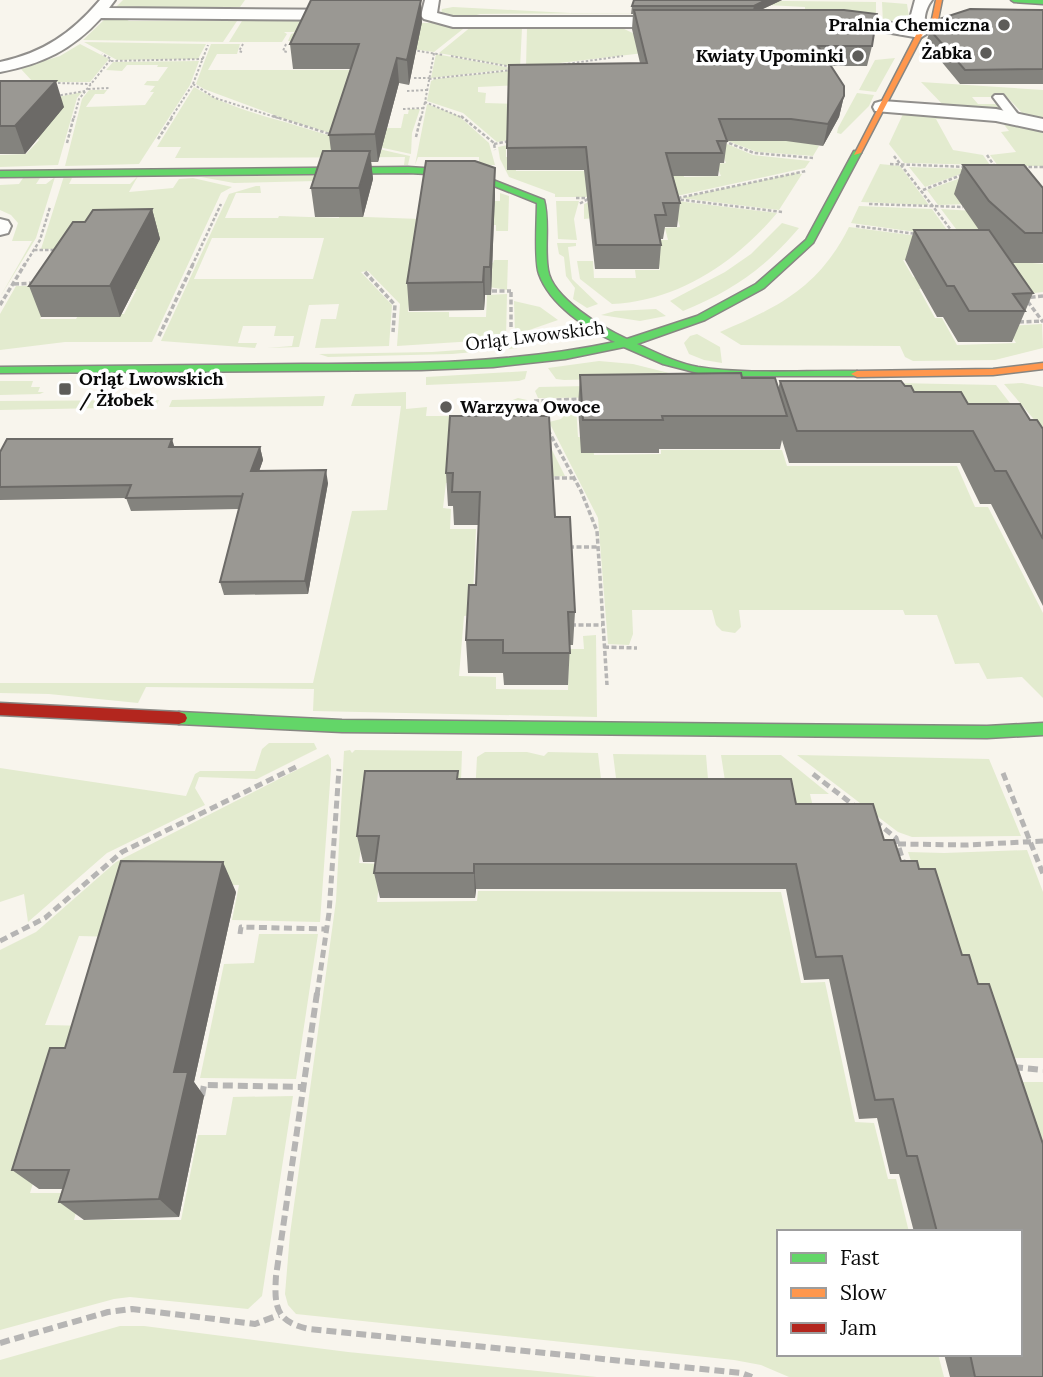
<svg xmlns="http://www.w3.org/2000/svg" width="1043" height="1377" font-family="Lora,serif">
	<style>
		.green { fill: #e3ebcf; fill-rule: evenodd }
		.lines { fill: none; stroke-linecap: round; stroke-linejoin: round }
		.lane-casing { stroke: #918f8c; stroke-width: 4 }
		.street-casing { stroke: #918f8c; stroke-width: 4 }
		.fast-casing { stroke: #878682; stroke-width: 3 }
		.slow-casing { stroke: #878682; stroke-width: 3 }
		.jam-casing { stroke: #878682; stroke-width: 3 }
		.path-far4 { stroke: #b6b5b4; stroke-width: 2; stroke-dasharray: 2.5 2; stroke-linecap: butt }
		.path-far3 { stroke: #b6b5b4; stroke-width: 2.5; stroke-dasharray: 3.5 2; stroke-linecap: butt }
		.path-far2 { stroke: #b6b5b4; stroke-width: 3.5; stroke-dasharray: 5 2.5; stroke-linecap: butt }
		.path-far1 { stroke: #b6b5b4; stroke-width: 5; stroke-dasharray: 8 4.5; stroke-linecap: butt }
		.path { stroke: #b6b5b4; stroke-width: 6; stroke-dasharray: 10 5; stroke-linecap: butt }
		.lane { fill: #fefefc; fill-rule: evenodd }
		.street { fill: #fefefc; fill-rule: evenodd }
		.fast { fill: #63d668; fill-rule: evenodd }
		.slow { fill: #ff974d; fill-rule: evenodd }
		.jam { fill: #b3261e; fill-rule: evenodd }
		.wall { fill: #84837e }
		.shaded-wall { fill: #6c6a67 }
		.building { fill: #9a9893; stroke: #6c6a67; stroke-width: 2 }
		.poi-dot { fill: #5d5c59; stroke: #fff; stroke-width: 2.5 }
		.labels { text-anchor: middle; stroke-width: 7; stroke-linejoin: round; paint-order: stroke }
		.far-poi-label { font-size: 18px; font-weight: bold; fill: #090909; stroke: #fff; text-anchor: end }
		.far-street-label { font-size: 18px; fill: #090909; stroke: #fff }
	</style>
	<rect width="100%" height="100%" fill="#f8f5ed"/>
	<!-- green -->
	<path class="green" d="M123 0H245L240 7H139L113 10Z
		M676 0 876 2V22L805 14V7Z
		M882 2 907 4 910 24 902 26 883 24Z
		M453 7 570 13H690L480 14 466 18 441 14 442 9Z
		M106 18H124L129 21H237L223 42 83 40Z
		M242 21H320L311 42 288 41 291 34 296 32H284L287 34 282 42H229Z
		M421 23H452L463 29 434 52 368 43Z
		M472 26 478 29 522 28 520 68 439 53Z
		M527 28H622L669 50 526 67Z
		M84 42 206 44 198 59 117 60Z
		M80 44 109 59 90 82H33L20 68 60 56Z
		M211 44H240L237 54H217L208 70H359L374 128H401L404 114H408L409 109H420L412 133 411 154 365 144 285 119 204 89 196 84Z
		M436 54 511 68 513 69 431 78Z
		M895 58 876 92 859 90 875 60Z
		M199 61 190 85 139 164 65 166 82 99 89 90H107L104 94H95L86 107 145 105 154 92H150L155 86 144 85 147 81H158L168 67H157L158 65H127L122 71 106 70 113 62Z
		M517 70 521 85 478 87V92L486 93 485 103 520 104 545 134 497 142 463 113 427 101 431 81 435 79Z
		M921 82 1043 90V117H1026L1007 97H972L978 104H998L1000 109 998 111 947 109Z
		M194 87C222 104 253 113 285 122 326 135 367 147 410 156L408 165H404L405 157 175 158 181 147H157Z
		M786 89 842 105 824 137 816 145 819 146 813 156 757 152 722 139 733 131 737 141H770Z
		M82 92 77 98 58 165 0 167V155L26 154 39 140 3 108Z
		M857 93 874 95 869 106 841 134 837 133 838 128Z
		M427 104 459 116 489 143 495 165H479V157H418L415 165Z
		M903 114H931L953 119H936L953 150 983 155 990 165 904 163 889 144Z
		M995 120 1043 131V166H998L990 155 1016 152 1001 132 1009 131 1002 122Z
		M708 136 753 155 810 161 805 168 672 197H555V194L509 177 500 159 498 147 545 137 532 149H506V157H515L516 171H683L684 177 721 176 716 164 726 163 721 150Z
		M880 164 900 166 929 205 861 202Z
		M909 167 974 169 925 187Z
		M983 170 970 204 938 205 927 190Z
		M796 173 802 174 779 210 681 198Z
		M320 175 317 181 234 183 201 177Z
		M64 176 72 178 69 184H130L138 176 129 192 173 188 179 179 193 178 232 187 221 193 152 342H65L0 350V314L16 286H72L56 293 40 319H76L79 314H124L137 289H131L93 249H41Z
		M55 177 36 238 0 297 32 241H12L18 223 11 215 0 210V185L19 184 23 178H40L36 184H46Z
		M256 186H260L261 193H236L225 218H278L279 216 339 218V216L420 219 408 312H449V317H486L487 295 507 294 506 339 397 346 400 304 368 271 361 272 392 305 389 346 315 348 321 319H336L339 304 309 305 299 347 267 348 292 346 294 336H274L276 326H243L238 343H257L255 348 161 341 229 194ZM212 238H324L313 279H194Z
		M500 193 509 196 508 231H496V225H492L490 201H500Z
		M594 200H669L777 213C735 263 678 301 612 304L580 279 577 261H593L594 278H636L635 270H660L657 250 650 240H668L665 228 680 227 675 210 584 219V204Z
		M556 201H579L574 219 577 240 558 239Z
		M859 206 932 209 952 237 851 223Z
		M941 209 974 211 993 235 962 237Z
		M782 223 799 228C765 268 732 291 683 311L670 301 725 272 751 254Z
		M849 227 956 241 960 259 903 260 913 277 918 278 924 288 919 289 935 318H942L957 345 1016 343 1005 326 1042 324 1043 348 995 360 913 361 905 357 900 346 741 345 720 332C779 307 819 287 849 227Z
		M557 243H576V246L568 247 572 279 598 304 587 308 573 299 575 288 566 276 564 257 559 254Z
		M494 260H508L507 290 483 286 478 263H493Z
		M1010 261 1043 264V292L1027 294Z
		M514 301 540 307 558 320 515 335Z
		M656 309 666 316 640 321 601 315 615 311Z
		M697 334 720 347 722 363 704 360 689 354 684 343 690 336Z
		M514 346 518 348 452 354 328 357 319 354 432 352Z
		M599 361 633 364 685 377 564 380 556 379 548 368Z
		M527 371 525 379 519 381 426 385V377Z
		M0 381H33L31 387H40L38 392H44L40 394 0 395Z
		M895 383 996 385 1013 407 906 406Z
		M1022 383 1043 387V430L1004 384Z
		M635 385 637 397 549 398H538L535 391 539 387Z
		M406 392V409L427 407 426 416H465V411L488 409 518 398 527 400 565 476 446 483 443 508 451 509 450 529H476L472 615 464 616 459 676 496 677V689L568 690 569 649H584L583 636 596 635 597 717 313 711 314 689 146 687 138 703 49 694 0 693V683H313L352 511 387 510 401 406H351L355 394Z
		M325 396 323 406 169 407 172 400Z
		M159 400 156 407 0 410V401Z
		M579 401 618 406H576L578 437H592L594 455 661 454V450H782L787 466H957L975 507H988L1043 613V698L1022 677 987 679 979 663 955 664 937 615H905L903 610H739L741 627 735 633 722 631 716 625 712 610H632L633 634 629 645 608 644 598 518 549 422 561 419Z
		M269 743H314L317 749 257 779 199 777 195 788 205 805 107 853 28 922 24 894 0 902V768L186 796 195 774 200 771H255L262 749Z
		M350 750 352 753 355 750 462 751 461 782 367 795 359 863 381 864 377 902 477 901 478 891 781 892 801 983 825 982 855 1122 874 1123 888 1179H896L909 1232H779V1354H938L944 1377H789L761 1365 734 1360 296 1314 288 1305 285 1294 290 1234 336 901 344 751Z
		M485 752H527L544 756 548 752 598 753 601 779H570L571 803 475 795 477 757Z
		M328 754 331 759V769L320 922 232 920 239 885 175 886 118 937 79 936 45 1025 92 1026 68 1067 30 1193H81L74 1220H181L198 1135H226L233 1097 293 1096 262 1296 248 1309 130 1297 114 1299 0 1330V950L36 932 116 862Z
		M613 754 706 755 708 779 681 780 618 794Z
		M721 755H781L829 794H810L818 828 727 794Z
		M797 755 989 759 1021 836 912 837 898 832Z
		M1027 850 1043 892V1058H1009L929 914 908 852 944 853Z
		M259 934H318L296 1079 200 1078 224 964 254 963Z
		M1016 1082H1043V1184Z
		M120 1326H144L348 1352 597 1377H0V1360Z"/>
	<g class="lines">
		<!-- lane casing -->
		<g class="lane-casing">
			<path id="lane" d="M995 95H1003L1021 118 1019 121H1011L993 97Z"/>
		</g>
		<!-- street casing -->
		<g class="street-casing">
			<path id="street" d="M100 0H115L109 8 358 10 366 15 358 20 101 18C72 50 42 64 0 72V62C43 53 72 33 100 0Z
				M425 0H439L437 13 453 17H686L694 22 686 27H453L424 19 421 16Z
				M915 0H932C925 9 922 22 928 33L920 38 857 27 823 26 815 21C829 8 889 23 908 26Z
				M882 101 996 109 1043 119V131L996 121 875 111 873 107 875 103Z
				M0 219 8 221 11 226 8 233 0 235Z"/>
		</g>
		<!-- fast casing -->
		<g class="fast-casing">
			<path id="fast" d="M1011 0H1043V4L1014 2Z
				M854 151 861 153 813 243 764 288 705 320 637 344C657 353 676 363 698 367 749 375 805 370 857 371L863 374 861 376H733L698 373 663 364 624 347 565 359 493 367 421 370 0 373V367C101 366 202 365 303 364 408 364 512 364 615 342 587 329 550 305 539 274 534 261 537 220 537 203L469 176 408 173 0 177V171L408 167 470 171 544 200C550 222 544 247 548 270 552 298 603 328 627 339L697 316 756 284 806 240Z
				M179 712 342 720 987 726 1043 723V735L987 738 342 732 179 724 173 722 171 718 173 714Z"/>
		</g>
		<!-- slow casing -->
		<g class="slow-casing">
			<path id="slow" d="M936 0H942L938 20 923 34 861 153 854 155 917 33 932 19Z
				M1043 363V369L993 375 857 377 851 374 857 371 993 369Z"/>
		</g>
		<!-- jam casing -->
		<g class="jam-casing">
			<path id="jam" d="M0 703 179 712 185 714 187 718 185 722 179 724 0 715Z"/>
		</g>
		<!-- path-far4 -->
		<path class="path-far4" d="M286 44 283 51 287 52
			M413 50 443 55
			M242 52 239 51 243 44
			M434 53 425 102 463 118
			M451 56 512 67
			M111 61 203 59
			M559 65 623 56
			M414 78H429
			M429 79 512 70
			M58 83 91 84
			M193 84 215 98 278 118
			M88 89 109 88
			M407 91 427 90
			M56 96 85 91
			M403 109 424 108
			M74 118 79 99 111 59 102 54
			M171 118 193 84 208 45
			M421 118 425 102"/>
		<!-- path-far3 -->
		<path class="path-far3" d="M273 116 333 135
			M461 116 494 143 495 150
			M416 137 421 116
			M158 139 173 116
			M724 141 754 153 814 158
			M67 143 74 116
			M494 144 510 141
			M987 155 995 167
			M894 156 955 235
			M890 164 969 167
			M1023 167H1043
			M923 190 964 174
			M576 198H590L579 204
			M678 198 806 171
			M675 199 782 212
			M869 204 963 207
			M856 226 917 234
			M34 250H57
			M24 266 40 240 50 207
			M192 266 221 204"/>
		<!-- path-far2 -->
		<path class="path-far2" d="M365 272 395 305 393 332
			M14 284 36 283
			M492 291H511
			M511 292V328
			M1043 296 1025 298 1043 322
			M0 305 25 264
			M1019 322 1043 321
			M159 336 193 264
			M534 401 582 399
			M534 402 542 419
			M548 430 581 491 597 531 607 685
			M547 478H575
			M569 547H599
			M571 625H602
			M604 647 637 648"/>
		<!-- path-far1 -->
		<path class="path-far1" d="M1003 773 1043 874
			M813 774 856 807
			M875 821 896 838 905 867
			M898 844 967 845 1043 841
			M240 934 241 927 326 929
			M0 941 45 918 122 852 296 767
			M317 995 329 913 339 769"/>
		<!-- path -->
		<path class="path" d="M317 993 276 1276C274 1307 276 1322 309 1329L741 1373 752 1377
			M1013 1067 1043 1070
			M202 1096 204 1085 304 1087
			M0 1343 108 1312 132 1309 255 1324 279 1315"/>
		<!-- lane -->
		<use href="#lane" class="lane"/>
		<!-- street -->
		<use href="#street" class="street"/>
		<!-- fast -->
		<use href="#fast" class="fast"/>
		<!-- slow -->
		<use href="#slow" class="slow"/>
		<!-- jam -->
		<use href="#jam" class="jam"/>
	</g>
	<!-- wall -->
	<path class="wall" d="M634 0H782L761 10 872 46 867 66H831L844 96 839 117 823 146 786 141H727L724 163H720L718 176H673L680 203 677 227H665L663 239H660L661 245 659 269H595L584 170H507V148L640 63 632 29 633 14H631L632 6Z
		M1043 10V84H960L926 43 930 30Z
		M422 22 409 85 399 83 378 162H371L373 179 363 217H315L311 188 331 151 329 135 351 69H293L290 44Z
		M0 81 64 107 25 154H0Z
		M963 165 1043 188V263H1013L1010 259 1033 293 1012 342H958L943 317H937L905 260 914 230H979L954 194Z
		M495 168V194L491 295H485L484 310 409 311 407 283Z
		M152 209 160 239 120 317H41L29 286 85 222Z
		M580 375 742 378 778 390 780 381 905 386 914 392 968 404 1030 420 1043 429V606L991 504H980L960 463H789L782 440 780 449H659V453H581L578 407Z
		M450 416 555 517 575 612 573 645H570L568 685H504L503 673H468L466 640 476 585 479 525H454L453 506H448L446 473Z
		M174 447H260L263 460 259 471 328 483 308 594 224 595 220 582 239 509 131 511 126 498 0 500V452Z
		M365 771H458V779H791L796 804H873L884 840H894L901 861H917L919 869H935L962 955H969L978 984H989L1043 1144V1377H950L944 1354H1020V1232H914L899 1174H890L877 1118 859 1119 829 979 804 980 786 889H476L475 898H380L374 873 376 862H363L357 836Z
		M236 892 194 1082 204 1096 179 1217 84 1220 59 1202 63 1189H39L12 1170 65 1048Z"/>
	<!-- shaded-wall -->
	<path class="shaded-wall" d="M421 0 422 22 409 85 407 60Z
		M766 0H782L752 14 754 6Z
		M397 58 399 83 378 162 375 134Z
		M56 81 64 107 25 154 15 126Z
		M844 96 839 117 823 146 828 124Z
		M370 151 373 179 363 217 359 188Z
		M495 168V194L491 295 490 267Z
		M152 209 160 239 120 317 110 286Z
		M484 267 485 295 484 310 483 282Z
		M172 439 176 452 169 447Z
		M260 447 263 460 255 483 251 471Z
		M326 470 328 483 308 594 305 581Z
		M223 862 236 892 194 1082 204 1096 179 1217 159 1199 174 1072Z
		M474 864 476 889 475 898 474 873Z"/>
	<!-- building -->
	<path class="building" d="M311 0H421L407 60 397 58 375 134 329 135 359 44H290Z
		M634 0H766L754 6H632Z
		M970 9 1043 10V69L965 70 930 30 939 19Z
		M634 10H844L877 14 872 46H818L844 86V96L828 124 791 119H719L727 141H717L722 153H666L680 203H663L666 215H655L661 245H596L586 147 507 148 509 65 647 63Z
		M0 81H56L15 126H0Z
		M323 151H370L359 188H311Z
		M426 161H475L495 168 490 267H484L483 282 407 283Z
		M963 165H1024L1043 188V233H1025L989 201Z
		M152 209 110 286H29L73 222H85L93 210Z
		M914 230H989L1033 293 1013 294 1025 311H969L954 286H947Z
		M741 373 742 378H775L787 416H662L663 420H583L580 375Z
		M780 381H901L905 386H911L914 392H961L968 404H1020L1030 420H1037L1043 429V539L1006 471H995L973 431H797Z
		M450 416H549L555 517H570L575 612H568L570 653H503V640H466L469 585H476L480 492H452L453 473H446Z
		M7 439H172L169 447H260L251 471 326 470 305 581 220 582 243 493 242 496 126 498 131 485 0 487V452Z
		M365 771H458L457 779H791L796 804H873L884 840H894L901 861H917L919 869H935L962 955H969L978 984H989L1043 1144V1377H975L970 1354H1020V1232H937L917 1156H907L893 1099 875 1100 842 956 816 957 796 864H474V873H374L379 836H357Z
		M121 861 223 862 174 1072H188L159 1199 59 1202 69 1170H12L50 1048H65Z"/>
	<!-- markers -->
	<g class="poi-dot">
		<circle cx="1004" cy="25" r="7"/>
		<circle cx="986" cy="53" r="7"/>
		<circle cx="858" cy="56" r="7"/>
		<rect x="58" y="382" width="14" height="14" rx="3.5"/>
		<circle cx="446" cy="407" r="7"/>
	</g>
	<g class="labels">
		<!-- far-poi labels -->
		<g class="far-poi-label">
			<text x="990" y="31">Pralnia Chemiczna</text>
			<text x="972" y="59">Żabka</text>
			<text x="844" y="62">Kwiaty Upominki</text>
			<text x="79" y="385" text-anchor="start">Orląt Lwowskich<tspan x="79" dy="21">/ Żłobek</tspan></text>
			<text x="460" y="413" text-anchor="start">Warzywa Owoce</text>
		</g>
		<!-- far-street labels -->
		<g class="far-street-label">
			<text transform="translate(535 336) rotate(-7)" y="6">Orląt Lwowskich</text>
		</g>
	</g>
	<!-- legend -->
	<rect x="777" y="1230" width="245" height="126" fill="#ffffff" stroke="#9d9d9d" stroke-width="2"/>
	<rect x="791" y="1253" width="35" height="10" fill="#63d668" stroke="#9d9d9d" stroke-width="2"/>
	<text x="840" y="1265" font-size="21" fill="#090909">Fast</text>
	<rect x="791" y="1288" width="35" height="10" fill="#ff974d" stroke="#9d9d9d" stroke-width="2"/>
	<text x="840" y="1300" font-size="21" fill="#090909">Slow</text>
	<rect x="791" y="1323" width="35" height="10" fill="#b3261e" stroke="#9d9d9d" stroke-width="2"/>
	<text x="840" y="1335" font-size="21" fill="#090909">Jam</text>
</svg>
